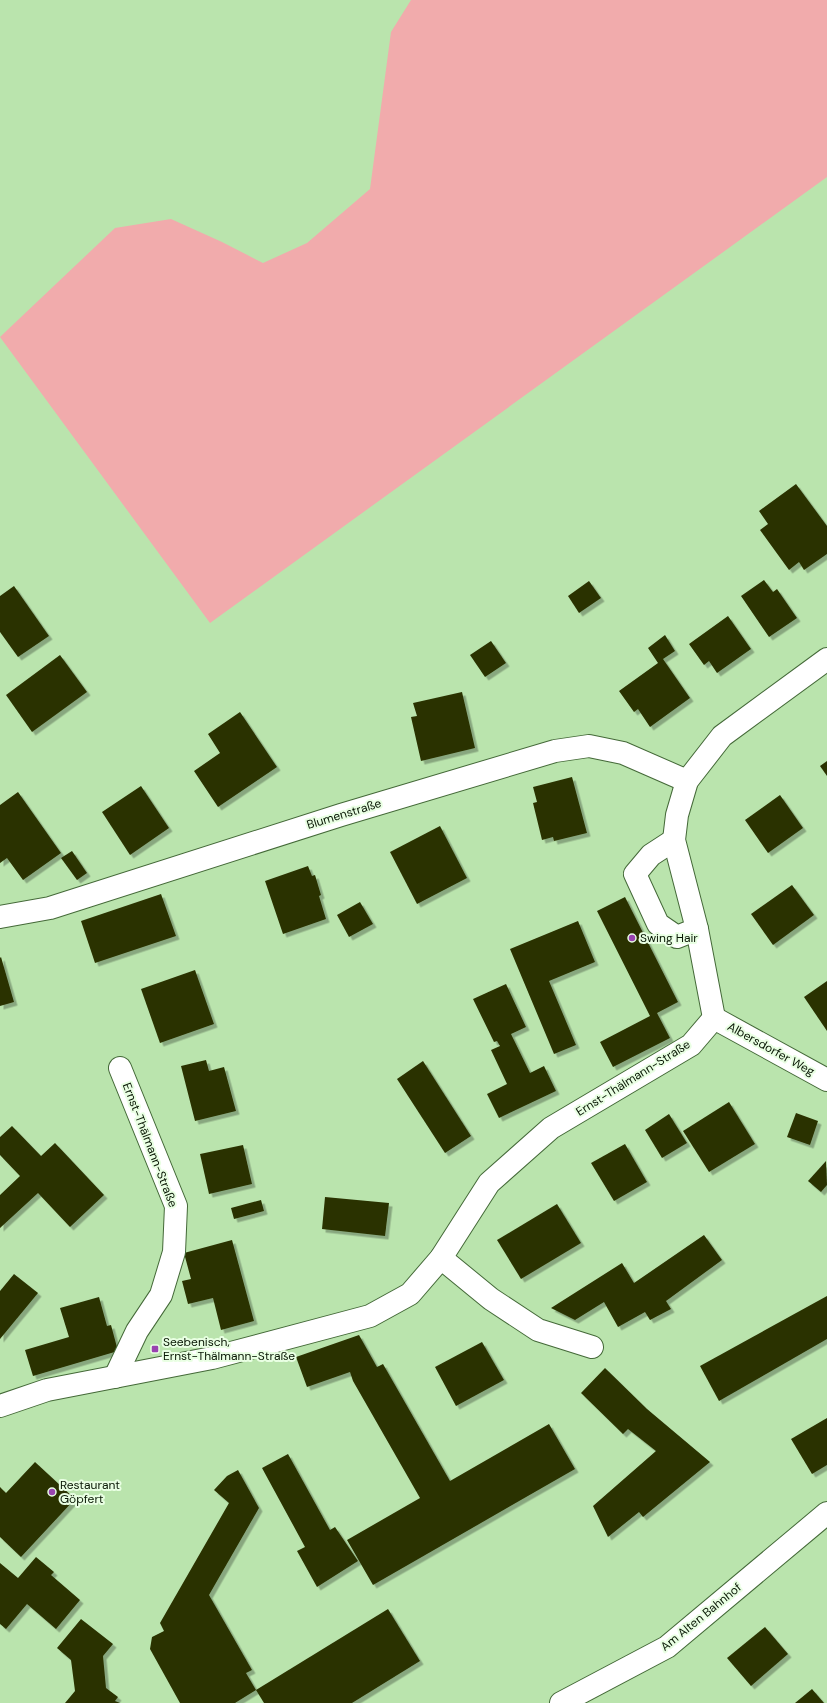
<svg xmlns="http://www.w3.org/2000/svg" width="827" height="1703" font-family="'DM Sans',sans-serif">
  <defs>
    <filter id="shadow"><feDropShadow dx="3.5" dy="3.5" stdDeviation="0" flood-color="#0004"/></filter>
  </defs>
  <rect width="100%" height="100%" fill="#bae4ad"/>
  <polygon fill="#f1abac" points="411,0 827,0 827,177 210,623 0,337 115,228 171,219 222,242 263,263 307,243 370,189 391,32"/>
  <g fill="#2a3200" filter="url(#shadow)">
    <polygon points="796,484 827,526 827,554 804,570 799,562 789,570 760,530 768,524 759,511"/>
    <polygon points="764,580 773,592 777,589 797,618 769,637 741,596"/>
    <polygon points="589,581 601,598 579,613 568,596"/>
    <polygon points="14,586 49,636 18,657 0,632 0,596"/>
    <polygon points="728,616 751,649 717,673 709,661 704,665 689,644"/>
    <polygon points="665,635 675,651 663,659 690,698 650,727 638,709 634,712 619,691 658,663 648,648"/>
    <polygon points="491,641 506,663 485,677 470,655"/>
    <polygon points="60,655 87,692 32,732 6,695"/>
    <polygon points="462,692 475,748 421,761 411,717 417,716 413,703"/>
    <polygon points="240,712 277,767 218,807 194,771 220,753 208,734"/>
    <polygon points="827,761 827,776 820,766"/>
    <polygon points="572,777 587,833 554,841 553,837 542,840 533,803 537,802 533,787"/>
    <polygon points="141,786 169,828 130,855 102,812"/>
    <polygon points="18,792 61,853 23,880 7,858 0,863 0,805"/>
    <polygon points="780,795 803,828 768,853 745,820"/>
    <polygon points="440,826 467,878 417,904 390,852"/>
    <polygon points="72,851 87,873 77,880 61,858"/>
    <polygon points="308,866 312,876 315,875 321,895 319,896 326,919 283,934 265,881"/>
    <polygon points="792,885 814,915 773,945 751,914"/>
    <polygon points="161,894 176,936 95,963 81,921"/>
    <polygon points="625,897 678,1002 657,1013 670,1038 613,1067 600,1042 650,1016 597,911"/>
    <polygon points="360,902 373,924 349,937 337,915"/>
    <polygon points="578,921 595,962 549,981 576,1045 554,1054 510,949"/>
    <polygon points="1,957 14,1002 0,1006 0,958"/>
    <polygon points="195,970 214,1024 160,1043 141,989"/>
    <polygon points="827,981 827,1031 804,997"/>
    <polygon points="506,984 526,1027 511,1034 530,1073 544,1066 556,1091 499,1118 487,1094 507,1084 491,1050 500,1046 497,1041 494,1042 473,999"/>
    <polygon points="206,1060 209,1071 224,1067 236,1111 195,1121 181,1066"/>
    <polygon points="423,1061 471,1136 445,1153 397,1079"/>
    <polygon points="729,1102 755,1144 709,1172 683,1131"/>
    <polygon points="796,1113 818,1121 810,1145 787,1137"/>
    <polygon points="669,1114 687,1143 662,1158 645,1130"/>
    <polygon points="12,1126 41,1156 55,1143 104,1195 70,1227 38,1193 0,1228 0,1195 20,1176 0,1155 0,1137"/>
    <polygon points="625,1144 647,1182 614,1201 591,1163"/>
    <polygon points="243,1145 252,1184 209,1194 200,1154"/>
    <polygon points="826,1161 827,1185 821,1192 808,1181"/>
    <polygon points="325,1197 389,1203 385,1236 322,1229"/>
    <polygon points="261,1200 264,1211 234,1219 231,1208"/>
    <polygon points="557,1204 581,1243 521,1279 497,1240"/>
    <polygon points="704,1235 722,1260 666,1301 671,1309 650,1320 645,1312 618,1327 604,1302 575,1320 551,1308 622,1263 634,1283"/>
    <polygon points="232,1240 254,1321 221,1330 213,1298 188,1304 182,1281 191,1279 184,1253"/>
    <polygon points="14,1274 38,1293 0,1339 0,1291"/>
    <polygon points="827,1296 827,1339 719,1401 700,1366"/>
    <polygon points="99,1297 107,1326 111,1325 118,1351 33,1376 25,1350 69,1337 60,1308"/>
    <polygon points="359,1335 377,1367 383,1364 450,1481 549,1424 575,1469 373,1585 347,1540 420,1498 353,1381 350,1372 307,1387 296,1357"/>
    <polygon points="482,1342 504,1380 456,1406 435,1367"/>
    <polygon points="605,1368 647,1409 710,1462 643,1517 639,1512 608,1537 593,1506 656,1451 628,1429 623,1434 581,1393"/>
    <polygon points="827,1418 827,1465 812,1474 791,1439"/>
    <polygon points="288,1454 330,1530 335,1527 358,1561 317,1587 297,1551 305,1547 262,1468"/>
    <polygon points="35,1462 75,1499 21,1557 0,1537 0,1487 6,1493"/>
    <polygon points="238,1470 259,1508 209,1595 252,1670 246,1673 256,1690 235,1703 180,1703 150,1649 152,1637 164,1631 160,1623 229,1503 214,1490 227,1476"/>
    <polygon points="36,1557 54,1572 51,1575 80,1600 56,1629 27,1604 6,1629 0,1624 0,1563 18,1578"/>
    <polygon points="388,1609 420,1661 352,1703 264,1703 256,1690"/>
    <polygon points="81,1619 113,1644 103,1656 106,1688 118,1697 115,1701 120,1703 65,1703 75,1691 71,1660 57,1648"/>
    <polygon points="765,1627 788,1654 751,1686 727,1658"/>
    <polygon points="812,1689 824,1703 795,1703"/>
  </g>
  <g fill="none" stroke-linecap="round" stroke-linejoin="round">
    <defs>
      <g id="minor">
        <polyline points="674,840 651,855 635,874 658,924 677,937 697,929"/>
        <polyline points="0,917 50,908 341,815 555,751 589,746 623,753 687,781"/>
        <polyline points="714,1018 697,929 674,840 677,815 687,781 722,736 827,659"/>
        <polyline points="714,1018 827,1080"/>
        <polyline points="441,1258 491,1299 538,1330 592,1347"/>
        <polyline points="115,1377 137,1331 161,1295 174,1252 176,1206 120,1068"/>
        <polyline points="0,1406 47,1390 212,1358 370,1316 410,1294 441,1258 489,1183 551,1128 691,1045 714,1018"/>
        <polyline points="561,1703 667,1647 827,1513"/>
      </g>
    </defs>
    <use href="#minor" stroke="#446938" stroke-width="24"/>
    <use href="#minor" stroke="#fff" stroke-width="22"/>
  </g>
  <g fill="#9943b0" stroke="#e9ffe3" stroke-width="1.5">
    <circle cx="632" cy="938" r="4"/>
    <rect x="151" y="1345" width="8" height="8" rx="2"/>
    <circle cx="52" cy="1492" r="4"/>
  </g>
  <g text-anchor="middle" dominant-baseline="central" stroke-width="4" stroke-linejoin="round" paint-order="stroke">
    <g font-size="12" fill="#081704" stroke="#e9ffe3">
      <text transform="translate(344 814) rotate(-17)">Blumenstraße</text>
      <text transform="translate(771 1049) rotate(29)">Albersdorfer Weg</text>
      <text transform="translate(633 1078) rotate(-32)">Ernst-Thälmann-Straße</text>
      <text transform="translate(150 1145) rotate(69)">Ernst-Thälmann-Straße</text>
      <text transform="translate(701 1617) rotate(-39)">Am Alten Bahnhof</text>
    </g>
    <g font-size="12" fill="#081704" stroke="#e9ffe3" text-anchor="start">
      <text x="640" y="938">Swing Hair</text>
      <text x="163" y="1342">Seebenisch,<tspan x="163" dy="14">Ernst-Thälmann-Straße</tspan></text>
      <text x="60" y="1485">Restaurant<tspan x="60" dy="14">Göpfert</tspan></text>
    </g>
  </g>
</svg>
